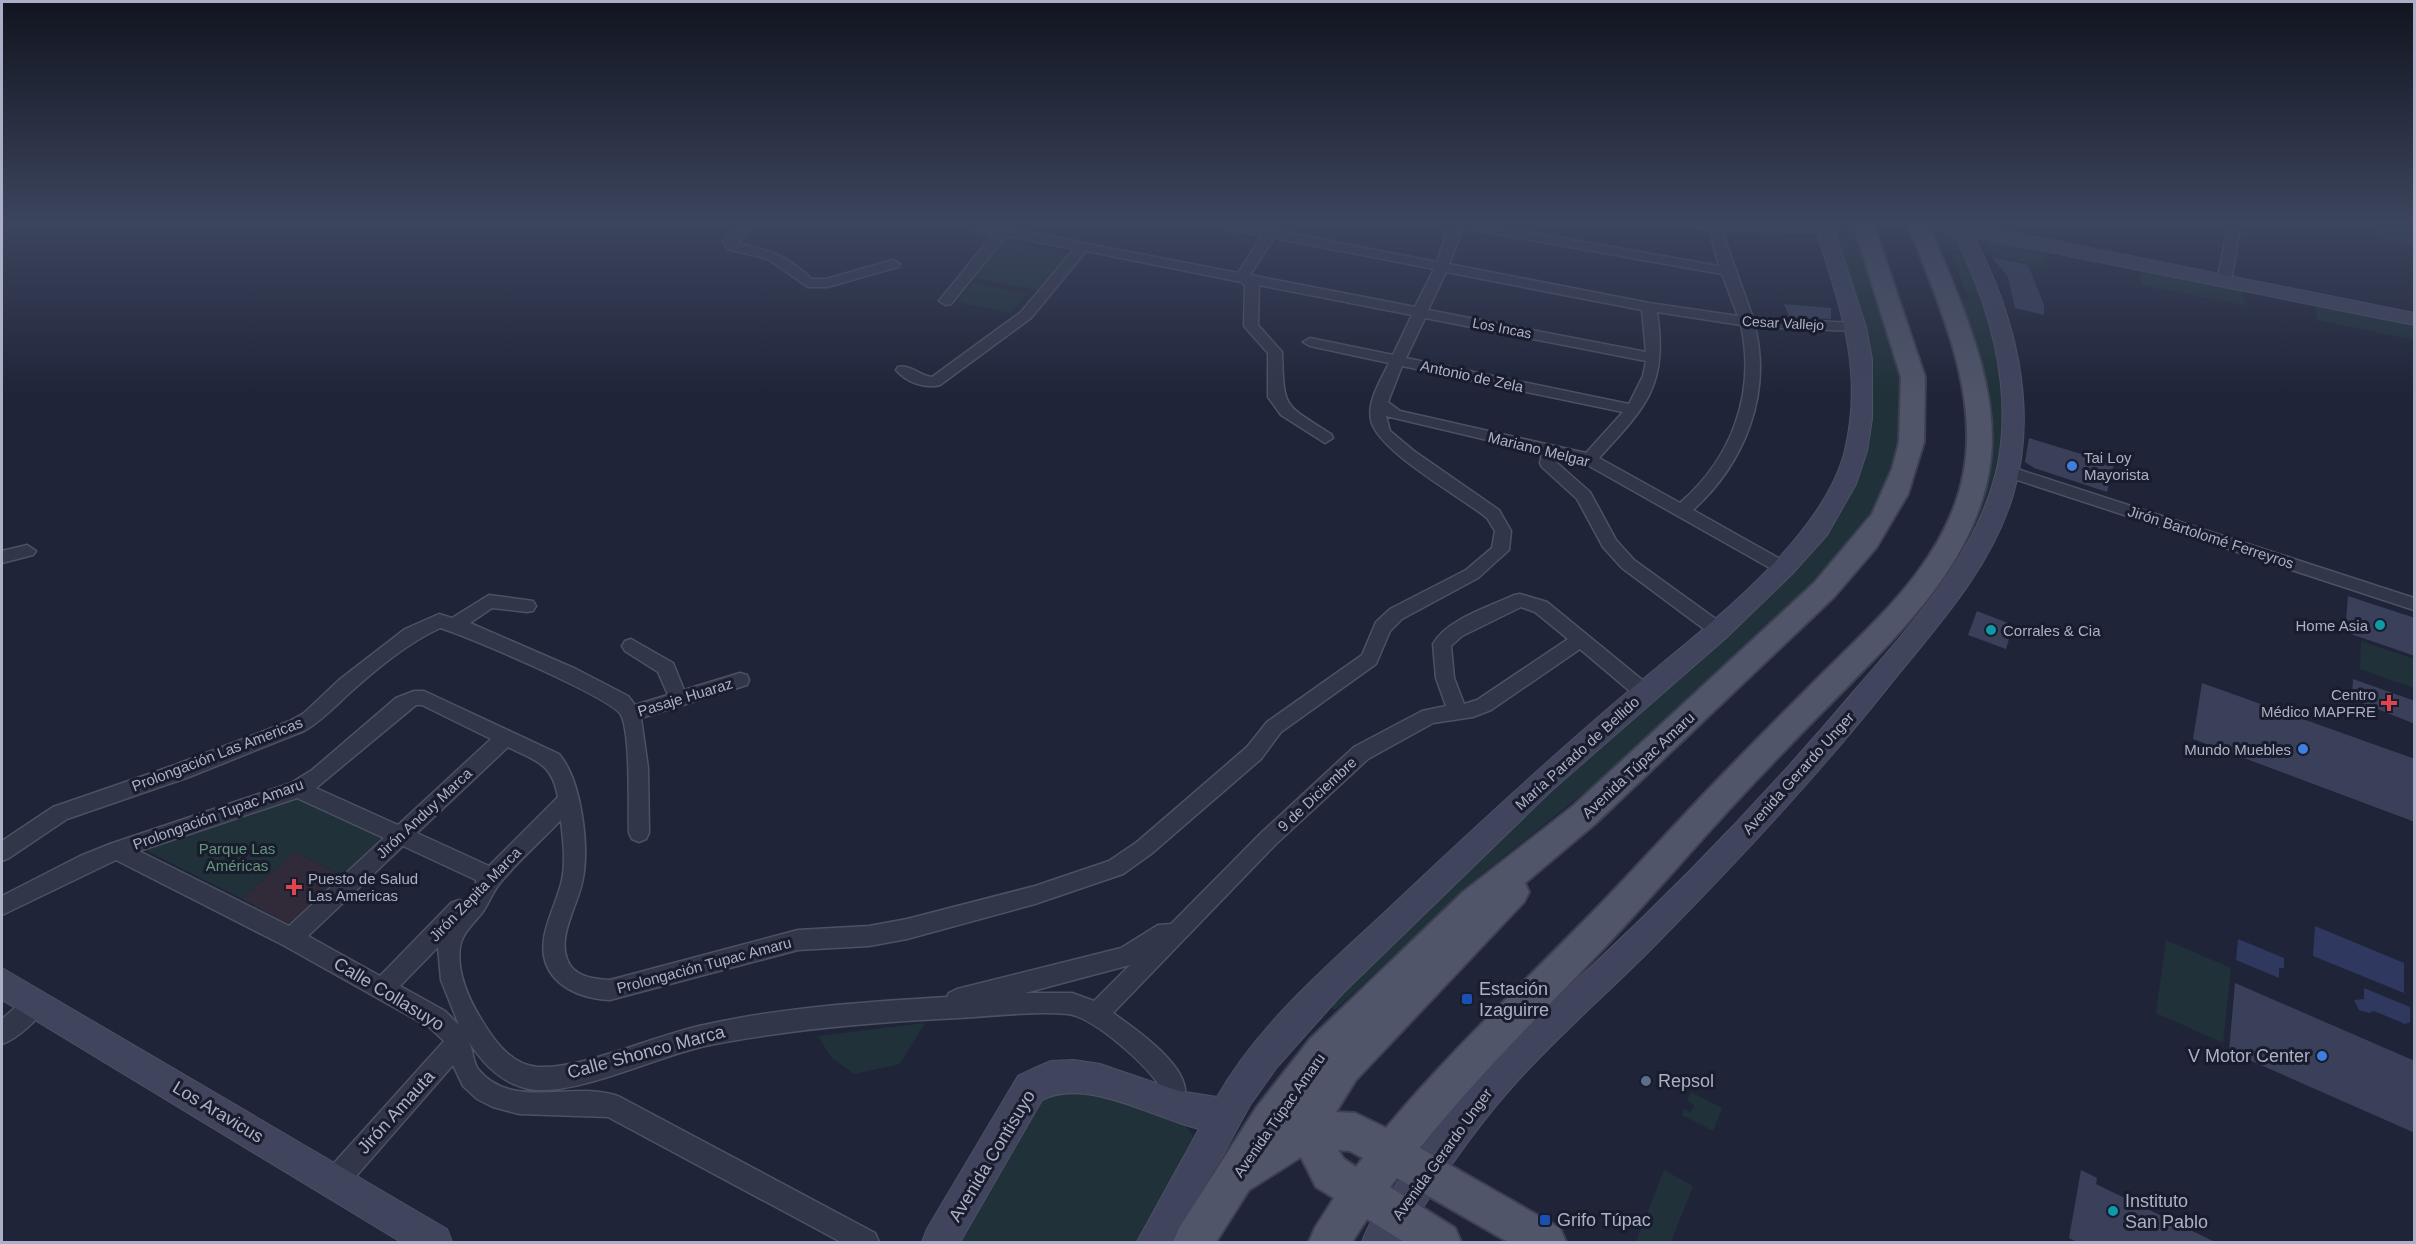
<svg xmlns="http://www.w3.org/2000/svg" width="2416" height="1244" font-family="Helvetica,sans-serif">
  <rect width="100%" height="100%" fill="#1f2438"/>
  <polygon fill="#302a39" points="295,852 345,876 299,919 288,924 242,899"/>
  <g fill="#203139">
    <polygon points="1826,223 1861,223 1887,301 1912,421 1879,521 1648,742 1482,874 1335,1010 1324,1002 1785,573 1863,437 1838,264"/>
    <polygon points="2380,224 2414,233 2414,246 2379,238"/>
    <polygon points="1933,227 1961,231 1971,253 1950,251 1946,245 1927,244 1927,228"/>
    <polygon points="1982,240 2043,251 2044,266 1994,256"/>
    <polygon points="1005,241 1069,254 1071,257 1041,291 971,277"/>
    <polygon points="1951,254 1973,256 2008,390 1995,483 1978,523 1966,531 1981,489 1953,300 1969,299"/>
    <polygon points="2145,271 2236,288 2242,292 2246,306 2141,285 2140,273"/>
    <polygon points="973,283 1027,294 1011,313 957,302"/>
    <polygon points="2315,305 2414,326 2414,340 2317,320"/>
    <polygon points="2361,641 2414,659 2414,688 2360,669"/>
    <polygon points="301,797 387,836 345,876 295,852 242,899 145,850"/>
    <polygon points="2166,940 2231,968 2223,1043 2156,1013"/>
    <polygon points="925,1023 900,1064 854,1074 831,1057 818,1036"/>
    <polygon points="1086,1086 1184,1122 1193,1136 1139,1242 949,1242 1029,1100"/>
    <polygon points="1691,1092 1722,1108 1713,1131 1682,1115 1684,1109 1691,1112 1694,1105 1687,1101"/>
    <polygon points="1664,1170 1693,1186 1671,1242 1636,1242"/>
  </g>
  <g fill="#2f385f">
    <polygon points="2315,926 2404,963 2404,993 2313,956"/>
    <polygon points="2238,939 2284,958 2284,968 2279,968 2279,978 2236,960"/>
    <polygon points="2364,988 2410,1007 2410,1022 2405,1024 2374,1011 2369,1013 2359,1010 2354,1000 2364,999"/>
  </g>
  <g fill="#3a4059">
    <polygon points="1992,257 2028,265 2044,305 2044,315 2015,308 2008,277"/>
    <polygon points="1784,304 1831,308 1831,319 1790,318"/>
    <polygon points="2029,438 2114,464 2107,492 2034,468 2025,462"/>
    <polygon points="2348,596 2415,618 2415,656 2345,632"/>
    <polygon points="1977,611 2013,625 2006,649 1968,635"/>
    <polygon points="2353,679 2415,701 2415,724 2352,699"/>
    <polygon points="2202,683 2415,759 2415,822 2193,739"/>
    <polygon points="2235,983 2415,1061 2415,1133 2229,1051"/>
    <polygon points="2081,1170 2097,1178 2096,1184 2215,1242 2077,1242 2069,1238"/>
  </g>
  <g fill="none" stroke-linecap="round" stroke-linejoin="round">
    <defs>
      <g id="street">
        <path d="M743,223H756L738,243C773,252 784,254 812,279H826L893,260L900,264L898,267L827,287H808L768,259L727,249L723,241Z"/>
        <path d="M956,223H980L1238,273L1262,236L1211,226L1210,223H1234L1266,229L1270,223H1282L1278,231L1437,262L1450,223H1476L1719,266L1708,225L1719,223L1753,318L1856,323L1863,327L1856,331L1755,327C1772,395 1744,464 1693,510L1789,564L1792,568L1789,572H1777L1584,463L1557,457L1556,462L1590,492L1616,540L1634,560L1724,625L1727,630L1724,635H1712L1622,568L1603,547L1577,499L1542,467L1540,463L1542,453L1386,416L1390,431L1414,451L1499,510L1511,531L1509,550L1478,578L1402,619L1390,631L1376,664L1281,732L1261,759L1151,854L1123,874L1035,904L907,939L869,946L798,950L610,1000C571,998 535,977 545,933C549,915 558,898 562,880C566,861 563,840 561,820C541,841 519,860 501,882C493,891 489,903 482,913C474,923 462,933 460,947C456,975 471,1004 486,1027C498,1046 514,1065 538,1067C584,1069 655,1035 704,1025C784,1007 866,1002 947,997L949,993L957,989L1121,948L1158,925L1171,924L1261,833L1354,747L1422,711L1446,706L1436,678L1433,644C1447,619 1489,607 1514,595L1520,594L1547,602L1652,688L1654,693L1652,698L1645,700L1638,698L1580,649L1491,710L1473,717L1433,723L1368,759L1275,845L1113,1013C1134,1028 1182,1061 1185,1089C1185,1096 1180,1104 1178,1111L1169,1115L1160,1111L1157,1103L1161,1088C1148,1066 1094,1017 1068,1014C1032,1011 995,1016 959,1018C874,1022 789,1029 705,1046C656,1057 585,1092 538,1090C507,1088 485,1067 469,1042C473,1050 473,1062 478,1069C512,1112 576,1079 620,1097L875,1233L879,1242H841L608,1117L519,1114L493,1107L477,1099L463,1086L453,1065L344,1190L335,1194L326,1190L322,1181L326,1172L444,1041L429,1027L283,945L116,860L2,915V896L80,856L110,844L291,783L312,770L396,698L414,691H424L559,754C582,781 590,849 582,883C577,906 558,936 567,959C573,977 594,979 610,980L798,930L869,926L907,919L1035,886L1109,861L1137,842L1247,747L1267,722L1362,655L1376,622L1390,609L1466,570L1492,548L1495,531L1487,518C1460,496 1377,451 1371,420C1367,401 1381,380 1389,363L1310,346L1303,342L1310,338L1393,355L1412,315L1259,285L1258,325L1282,352C1284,410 1283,403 1331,434L1333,438L1325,443L1281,415L1268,397V353L1244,326L1245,286L1241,282L1086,251L1031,318L940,385C925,389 906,382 896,370L898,367C910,364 920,376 932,377L1021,312L1074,249L1006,236L951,304L946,305L939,301L994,233L957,226ZM1463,228L1722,274L1738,316L1649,303L1449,264ZM1274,238L1434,269L1415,307L1250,275ZM1446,272L1642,310L1646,352L1428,310ZM1657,312L1741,325C1756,393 1732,458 1680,503L1599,458C1646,407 1668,386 1657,312ZM1425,318L1646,361L1643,376L1629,404L1406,358ZM1402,366L1623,412L1586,453L1400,411L1388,402ZM1521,607L1535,612L1568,639L1477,700L1464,704L1454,678L1451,646L1462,636ZM416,705H422L491,739L398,825L316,788ZM508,747C536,761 552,763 558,797L489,866L417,833ZM297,798L384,838L289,926L139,851ZM403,846L476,880V887L464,902L459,900L451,903L380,976L308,936ZM438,947L441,980L459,1025L445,1011L400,986ZM1130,965L1094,1001L1072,993H1025Z"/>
        <polygon points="2229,223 2241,223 2231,281 2224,285 2217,281"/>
        <polygon points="2008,466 2414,598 2414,610 2002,475 2000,471"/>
        <polygon points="27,545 36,551 33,555 2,563 2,551"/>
        <path d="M489,595L533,601L536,606L533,611L527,612L492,608L470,623L576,669L628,696L635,705L668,695L658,672L625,651L622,646L625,641L631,639L673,663L684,690L740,673L747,675L749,680L747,685L641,718L648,768L649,833L646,839L639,842L632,839L629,833C628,808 631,734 621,715C612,698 465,635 440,628C408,643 380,666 353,690C337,704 323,720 304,731L189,777L67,819L9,858L2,861V841L53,807L175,765L290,721L304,713L339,680L405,629L439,614L452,618Z"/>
        <path d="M36,992L44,996L47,1003C41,1018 17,1039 2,1044V1019L28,996Z"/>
      </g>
      <g id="secondary">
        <path d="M1690,223H1832L1866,327L1872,359V419L1867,451L1856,484L1827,535L1792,574L1727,637L1552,790L1343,993L1277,1067L1250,1105L1175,1242H1137L1199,1129C1154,1118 1086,1077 1042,1100L960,1242H922L927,1229L1018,1076L1039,1066L1051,1061L1074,1060L1100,1064L1179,1091L1217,1097C1258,1025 1325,968 1384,913C1463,838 1542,765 1624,695C1695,635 1823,542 1845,450C1864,370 1840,307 1817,233L1699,229Z"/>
        <path d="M1921,223H1966L2414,313V325L1974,237C2015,315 2039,409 2013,495C1991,569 1935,629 1888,687C1818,775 1742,857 1663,937C1614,988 1560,1033 1513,1086C1470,1134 1435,1188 1401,1242H1362C1370,1219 1387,1198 1401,1178C1427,1138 1456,1099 1489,1063C1521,1028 1559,997 1594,964C1686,878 1774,786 1855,690C1912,623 1979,554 1998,464C2013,386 1989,302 1953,233L1924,227Z"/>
        <polygon points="2,968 447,1229 452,1242 401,1242 2,1000"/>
      </g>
      <path id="primary" d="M1853,223H1873L1925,377L1924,442L1908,494L1876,548L1834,597L1595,824L1525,883L1529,892L1524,902L1356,1080L1336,1112L1355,1113L1386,1128C1446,1056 1514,992 1580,925C1631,874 1679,819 1729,768C1761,735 1794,702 1826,670C1884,613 1949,555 1964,471C1979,387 1936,300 1908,223H1928C1958,298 2004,388 1989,472C1973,562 1905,628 1844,690C1813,721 1782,753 1752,785C1701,839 1654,895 1604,948C1542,1013 1476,1077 1420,1148L1560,1228L1566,1242H1508L1397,1178L1390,1187L1455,1228L1461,1242H1404L1367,1219L1352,1242H1309L1315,1228L1334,1198L1316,1187L1301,1157L1249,1190L1216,1242H1173L1179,1228L1256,1108L1310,1039L1463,892L1573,806L1814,583L1872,514L1892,469L1899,442L1901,377ZM1338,1150L1350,1151L1363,1158L1356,1167L1344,1159Z"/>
    </defs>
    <use href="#street" stroke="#4d5164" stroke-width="3"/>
    <use href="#secondary" stroke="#4d5164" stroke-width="2"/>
    <use href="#primary" stroke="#3c4052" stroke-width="4"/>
    <use href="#street" fill="#323649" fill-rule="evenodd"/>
    <use href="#secondary" fill="#40445c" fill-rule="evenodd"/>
    <use href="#primary" fill="#505569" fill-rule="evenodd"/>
  </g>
  <linearGradient id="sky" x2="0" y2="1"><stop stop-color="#11141f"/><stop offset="0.56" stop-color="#3c455e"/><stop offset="1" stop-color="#3c455e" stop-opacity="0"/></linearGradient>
  <rect width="2416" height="397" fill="url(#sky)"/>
  <g fill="#3f7fe0" stroke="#181c2d" stroke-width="2">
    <circle cx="2072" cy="466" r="6"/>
    <circle cx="2303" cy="749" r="6"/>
    <circle cx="2322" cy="1056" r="6"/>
  </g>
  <g fill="#0f9aa8" stroke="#181c2d" stroke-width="2">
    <circle cx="2380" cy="625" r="6"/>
    <circle cx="1991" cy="630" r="6"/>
    <circle cx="2113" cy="1211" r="6"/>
  </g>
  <g fill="#e0444e" stroke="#181c2d" stroke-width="2">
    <path d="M2386 694h6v6h6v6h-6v6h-6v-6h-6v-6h6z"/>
    <path d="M291 878h6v6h6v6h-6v6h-6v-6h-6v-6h6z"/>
  </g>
  <g fill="#1a4fb4" stroke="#181c2d" stroke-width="2">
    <rect x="1461" y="993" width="12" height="12" rx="3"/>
    <rect x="1539" y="1214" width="12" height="12" rx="3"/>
  </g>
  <circle fill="#5c6f8a" stroke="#181c2d" stroke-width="2" cx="1646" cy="1081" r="6"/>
  <g text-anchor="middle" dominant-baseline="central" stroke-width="6" stroke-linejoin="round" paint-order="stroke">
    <g font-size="14" fill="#acb0c6" stroke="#181c2d">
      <text transform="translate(1783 323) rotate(3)">Cesar Vallejo</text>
      <text transform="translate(1502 328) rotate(11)">Los Incas</text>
    </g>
    <g font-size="15" fill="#acb0c6" stroke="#181c2d">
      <text transform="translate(1472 376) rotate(12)">Antonio de Zela</text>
      <text transform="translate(1539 449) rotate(14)">Mariano Melgar</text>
      <text transform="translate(2211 537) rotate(18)">Jirón Bartolomé Ferreyros</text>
      <text transform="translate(685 697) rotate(-17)">Pasaje Huaraz</text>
      <text transform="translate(1577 753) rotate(-42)">María Parado de Bellido</text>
      <text transform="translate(217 754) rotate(-21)">Prolongación Las Americas</text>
      <text transform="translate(1638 765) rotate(-43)">Avenida Túpac Amaru</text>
      <text transform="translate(1798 773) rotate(-48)">Avenida Gerardo Unger</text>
      <text transform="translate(1317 794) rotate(-43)">9 de Diciembre</text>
      <text transform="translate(424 813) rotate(-43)">Jirón Anduy Marca</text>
      <text transform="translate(218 814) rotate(-20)">Prolongación Tupac Amaru</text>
      <text transform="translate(475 894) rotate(-46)">Jirón Zepita Marca</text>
      <text transform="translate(704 965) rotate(-15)">Prolongación Tupac Amaru</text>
      <text transform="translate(1279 1115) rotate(-55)">Avenida Túpac Amaru</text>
      <text transform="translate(1442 1154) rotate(-54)">Avenida Gerardo Unger</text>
    </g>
    <g font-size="15" fill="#acb0c6" stroke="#181c2d" text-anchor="start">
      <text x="2084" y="457">Tai Loy<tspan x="2084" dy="17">Mayorista</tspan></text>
      <text x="2368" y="625" text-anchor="end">Home Asia</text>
      <text x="2003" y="630">Corrales &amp; Cia</text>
      <text x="2376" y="694" text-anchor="end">Centro<tspan x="2376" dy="17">Médico MAPFRE</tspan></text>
      <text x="2291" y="749" text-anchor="end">Mundo Muebles</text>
      <text x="308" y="878">Puesto de Salud<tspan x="308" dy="17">Las Americas</tspan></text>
    </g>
    <g font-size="15" fill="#63977b" stroke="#181c2d">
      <text x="237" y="848">Parque Las<tspan x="237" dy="17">Américas</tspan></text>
    </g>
    <g font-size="18" fill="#acb0c6" stroke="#181c2d" text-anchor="start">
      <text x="1479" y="989">Estación<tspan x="1479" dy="21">Izaguirre</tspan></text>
      <text x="2310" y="1056" text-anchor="end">V Motor Center</text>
      <text x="1658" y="1081">Repsol</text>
      <text x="2125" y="1201">Instituto<tspan x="2125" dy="21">San Pablo</tspan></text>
      <text x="1557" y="1220">Grifo Túpac</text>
    </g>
    <g font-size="18" fill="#acb0c6" stroke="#181c2d">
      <text transform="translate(389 994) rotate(31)">Calle Collasuyo</text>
      <text transform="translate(646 1052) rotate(-15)">Calle Shonco Marca</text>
      <text transform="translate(218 1112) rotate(31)">Los Aravicus</text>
      <text transform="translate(396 1112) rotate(-48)">Jirón Amauta</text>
      <text transform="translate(992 1156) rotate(-59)">Avenida Contisuyo</text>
    </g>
  </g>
  <rect width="2416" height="1244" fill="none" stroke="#acb0c6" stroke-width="6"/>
</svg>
